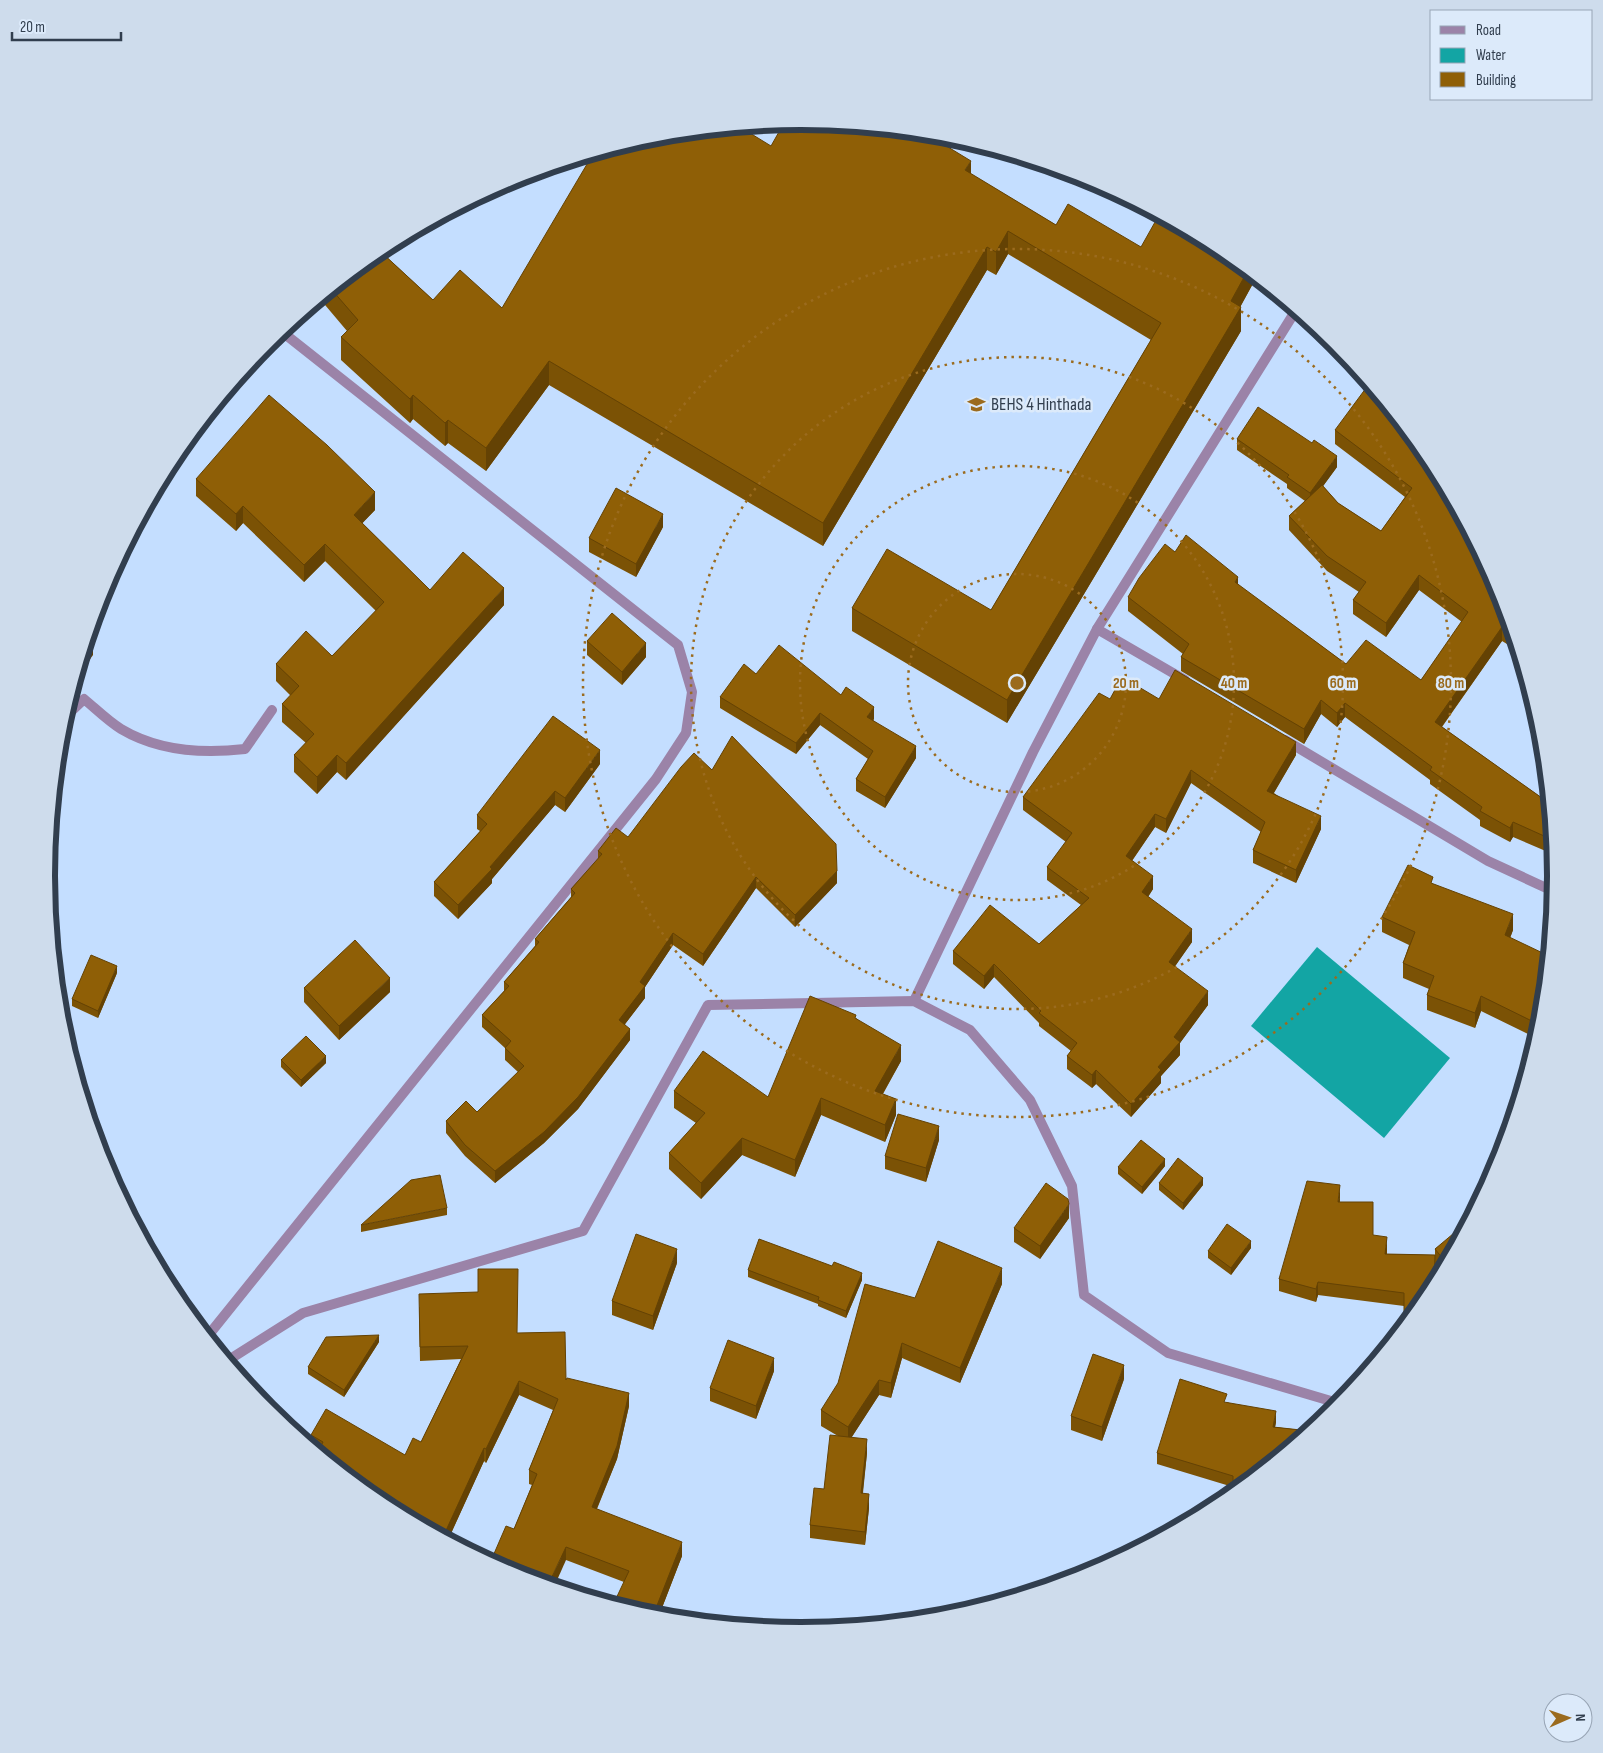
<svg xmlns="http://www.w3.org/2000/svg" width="1603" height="1753" font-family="'Sofia Sans Condensed',sans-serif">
  <rect width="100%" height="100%" fill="#c4deff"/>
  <polygon fill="#13a5a4" points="1317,947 1450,1058 1384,1138 1251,1026"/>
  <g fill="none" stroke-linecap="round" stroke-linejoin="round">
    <g stroke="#9b83a8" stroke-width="10">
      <polyline points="1097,629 1185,680"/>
      <path d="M64,718L84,699C96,709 108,721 121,729C158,751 203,754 245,749L272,710"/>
      <polyline points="1285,740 1488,861 1555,892"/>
      <polyline points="914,1001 1033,752 1097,629 1296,310"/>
      <polyline points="227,1361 303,1313 583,1231 708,1005 914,1001 970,1030 1030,1100 1072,1186 1084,1295 1168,1353 1341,1404"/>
    </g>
    <polyline stroke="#9b83a8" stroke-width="10" points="207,1337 656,779 686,733 692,692 678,645 281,331"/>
  </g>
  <g fill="#7b5205">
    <polygon points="771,146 971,174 1056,225 1141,247 1221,249 1256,278 1240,307 1241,331 1007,723 852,631 852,608 991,610 1151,340 1008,254 996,275 987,270 823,546 549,385 486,471 448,443 445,446 413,419 410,423 341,360 341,337 347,331 320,299 380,251 433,300 502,308"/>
    <polygon points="1335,430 1430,457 1515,641 1512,647 1502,641 1442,727 1542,798 1548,785 1555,855 1513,837 1510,842 1480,826 1480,820 1430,784 1430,780 1345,717 1337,727 1321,714 1304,744 1181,671 1181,657 1183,654 1128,611 1128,597 1175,552 1238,585 1346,664 1421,680 1462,622 1419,590 1386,637 1353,614 1353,600 1359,592 1327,571 1289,530 1289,516 1305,501 1287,488 1287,484 1237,450 1237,439 1337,467 1323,486 1338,503 1381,531 1405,497 1335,444"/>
    <polygon points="196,479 375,510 362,523 430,590 504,605 346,780 337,772 317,794 294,772 294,755 306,743 282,722 282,704 291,696 276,681 276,664 332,656 376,611 325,561 304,582 243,523 236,531 196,496"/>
    <polygon points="663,527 636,577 589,552 589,538"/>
    <polygon points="587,641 646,657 622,685 587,655"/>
    <polygon points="756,674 841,695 874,719 873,720 916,758 885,808 856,791 856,779 868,759 820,725 796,754 720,708 720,697"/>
    <polygon points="1110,699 1159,699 1296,755 1274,793 1321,829 1296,883 1253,863 1253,850 1261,832 1191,783 1166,833 1155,827 1132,861 1153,889 1148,897 1192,942 1175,966 1208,1005 1180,1043 1180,1055 1161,1076 1161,1083 1131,1117 1096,1084 1092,1088 1067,1069 1067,1056 1071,1051 1039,1026 1039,1023 994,977 984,989 953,964 953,951 1039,944 1081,905 1047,880 1047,867 1066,842 1023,810 1023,797"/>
    <polygon points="600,764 565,812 555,805 492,879 492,883 458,919 434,896 434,882 480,831 477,829 477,815"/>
    <polygon points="712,770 837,883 795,927 756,888 703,966 673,945 645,987 645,998 625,1024 630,1040 578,1109 544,1143 495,1183 465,1156 446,1133 446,1121 477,1112 518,1072 505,1060 505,1048 482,1027 482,1015 504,991 504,982 535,946 535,939 571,897 571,889 598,859 598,851 628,837"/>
    <polygon points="1433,884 1513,930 1510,938 1542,1024 1538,1039 1481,1011 1475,1028 1427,1010 1427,995 1429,989 1403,978 1403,963 1409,945 1382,932 1382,917"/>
    <polygon points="117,973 98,1018 72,1006 72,999"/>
    <polygon points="304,988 390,992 339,1040 304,1002"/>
    <polygon points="856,1018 901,1061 883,1094 896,1115 885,1142 821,1115 795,1177 742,1155 701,1199 669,1169 669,1153 696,1123 674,1108 674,1091 768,1097"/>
    <polygon points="281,1060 326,1063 301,1087 281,1067"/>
    <polygon points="939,1140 926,1182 885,1169 885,1156"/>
    <polygon points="1165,1166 1142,1194 1118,1174 1118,1167"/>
    <polygon points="1159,1183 1203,1185 1183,1210 1159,1190"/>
    <polygon points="1340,1198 1340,1202 1387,1250 1387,1254 1435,1255 1435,1249 1468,1225 1442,1272 1435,1263 1429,1296 1404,1327 1404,1306 1318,1295 1316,1302 1279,1291 1279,1279"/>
    <polygon points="447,1208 447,1215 361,1232 361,1225"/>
    <polygon points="1069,1218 1040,1259 1014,1242 1014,1228"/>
    <polygon points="1251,1248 1231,1275 1208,1258 1208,1251"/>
    <polygon points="677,1263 653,1330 612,1315 612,1301"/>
    <polygon points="832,1266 862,1280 846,1318 818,1306 818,1304 748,1277 748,1270"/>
    <polygon points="1002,1284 960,1383 902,1358 891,1398 879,1395 851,1438 867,1453 863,1493 869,1508 865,1545 810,1538 810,1525 824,1489 838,1436 821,1426 821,1410 915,1298"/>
    <polygon points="419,1307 517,1333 566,1380 629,1406 617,1459 597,1509 682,1556 660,1613 660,1618 624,1582 566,1560 514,1529 532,1485 529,1484 529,1470 553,1410 519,1395 486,1463 484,1461 448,1540 382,1504 311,1447 311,1435 405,1455 421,1442 461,1359 420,1361"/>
    <polygon points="379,1342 344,1397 308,1374 308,1367"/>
    <polygon points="774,1371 756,1419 710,1401 710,1388"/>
    <polygon points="1124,1379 1102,1441 1071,1430 1071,1416"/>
    <polygon points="1227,1402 1276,1422 1275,1427 1310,1431 1233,1495 1233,1487 1157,1464 1157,1453"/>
  </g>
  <g fill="#644204">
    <polygon points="971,161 971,184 965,170"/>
    <polygon points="1008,231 1008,254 996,275 996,252"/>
    <polygon points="987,247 987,270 823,546 823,523"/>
    <polygon points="1248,270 1256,278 1231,324 1231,301"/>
    <polygon points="1241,307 1241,331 1007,723 1007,700"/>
    <polygon points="549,361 549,385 486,471 486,448"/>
    <polygon points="413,395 413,419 410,423 410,399"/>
    <polygon points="448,420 448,443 445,446 445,423"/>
    <polygon points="1337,456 1337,467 1310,504 1310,493"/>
    <polygon points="375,492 375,510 354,532 354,515"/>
    <polygon points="243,506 243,523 236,531 236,514"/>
    <polygon points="663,514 663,527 636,577 636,564"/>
    <polygon points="325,544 325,561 304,582 304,565"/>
    <polygon points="1419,575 1419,590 1386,637 1386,623"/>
    <polygon points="1238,577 1238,591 1235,582"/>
    <polygon points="504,588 504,605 346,780 346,763"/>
    <polygon points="1502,627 1502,641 1435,736 1435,722"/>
    <polygon points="1513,631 1515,641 1512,647 1512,633"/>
    <polygon points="93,635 93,655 76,679 87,644"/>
    <polygon points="646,643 646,657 622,685 622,672"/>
    <polygon points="1321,700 1321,714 1304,744 1304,729"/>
    <polygon points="1345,703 1345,717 1337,727 1337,713"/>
    <polygon points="874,707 874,719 867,728 867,717"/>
    <polygon points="820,713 820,725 796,754 796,743"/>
    <polygon points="1296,742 1296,755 1267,804 1267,791"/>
    <polygon points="916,746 916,758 885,808 885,797"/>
    <polygon points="600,750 600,764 565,812 565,798"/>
    <polygon points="337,755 337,772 317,794 317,777"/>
    <polygon points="1191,770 1191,783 1166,833 1166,819"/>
    <polygon points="555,791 555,805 492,879 492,883 458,919 458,905"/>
    <polygon points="1155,814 1155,827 1126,869 1126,856"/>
    <polygon points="1321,816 1321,829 1296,883 1296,870"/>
    <polygon points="1513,822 1513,837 1510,842 1510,828"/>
    <polygon points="837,871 837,883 795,927 795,915"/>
    <polygon points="1153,876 1153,889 1142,906 1142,892"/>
    <polygon points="756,877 756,888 703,966 703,954"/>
    <polygon points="1513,914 1513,930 1505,951 1505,935"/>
    <polygon points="1192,929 1192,942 1169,975 1169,962"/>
    <polygon points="673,933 673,945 645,987 645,998 619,1032 619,1020 640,982"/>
    <polygon points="994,964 994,977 984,989 984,976"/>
    <polygon points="117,966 117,973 98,1018 98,1011"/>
    <polygon points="390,978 390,992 339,1040 339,1026"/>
    <polygon points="1208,991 1208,1005 1180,1043 1180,1055 1161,1076 1161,1083 1131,1117 1131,1104 1158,1067 1174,1037"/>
    <polygon points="1481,996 1481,1011 1475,1028 1475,1013"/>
    <polygon points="630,1029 630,1040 578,1109 544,1143 495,1183 495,1171"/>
    <polygon points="901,1045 901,1061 875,1107 875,1091"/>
    <polygon points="326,1056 326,1063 301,1087 301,1080"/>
    <polygon points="1096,1070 1096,1084 1092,1088 1092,1075"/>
    <polygon points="821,1098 821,1115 795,1177 795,1160"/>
    <polygon points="896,1099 896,1115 885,1142 885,1125"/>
    <polygon points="939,1126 939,1140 926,1182 926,1168"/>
    <polygon points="742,1138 742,1155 701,1199 701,1183"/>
    <polygon points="1165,1159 1165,1166 1142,1194 1142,1187"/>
    <polygon points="1203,1178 1203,1185 1183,1210 1183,1203"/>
    <polygon points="1340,1185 1340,1198 1338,1214 1338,1202"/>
    <polygon points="1069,1204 1069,1218 1040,1259 1040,1246"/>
    <polygon points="1387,1237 1387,1250 1385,1267 1385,1254"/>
    <polygon points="1251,1241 1251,1248 1231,1275 1231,1268"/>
    <polygon points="677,1249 677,1263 653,1330 653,1316"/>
    <polygon points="1002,1268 1002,1284 960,1383 960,1368"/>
    <polygon points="862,1273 862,1280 846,1318 846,1311"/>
    <polygon points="1318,1282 1318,1295 1316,1302 1316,1289"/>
    <polygon points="379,1335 379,1342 344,1397 344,1390"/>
    <polygon points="902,1343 902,1358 891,1398 891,1383"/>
    <polygon points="774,1358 774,1371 756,1419 756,1406"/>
    <polygon points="1124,1365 1124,1379 1102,1441 1102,1427"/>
    <polygon points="879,1380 879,1395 848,1443 848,1427"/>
    <polygon points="519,1381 519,1395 486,1463 486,1449"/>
    <polygon points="629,1393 629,1406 617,1459 592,1520 592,1507"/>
    <polygon points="1276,1411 1276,1422 1273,1438 1273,1427"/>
    <polygon points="867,1439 867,1453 861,1507 861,1493"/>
    <polygon points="484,1448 484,1461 448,1540 443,1537"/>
    <polygon points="869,1494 869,1508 865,1545 865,1532"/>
    <polygon points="682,1542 682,1556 660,1613 660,1618 656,1617 656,1608"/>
    <polygon points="566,1547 566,1560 554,1587 548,1585"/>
  </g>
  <g fill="#8f5f06" stroke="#644204">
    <polygon points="802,121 925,133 971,161 965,170 1056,225 1068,204 1141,247 1159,215 1221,249 1248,270 1231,301 1241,307 1007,700 852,608 887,549 991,610 1161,323 1008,231 996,252 987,247 823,523 549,361 486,448 448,420 445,423 413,395 410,399 341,337 358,320 332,290 380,251 433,300 460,270 502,308 593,154 654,136 740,127 771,146 784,123"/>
    <polygon points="1369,384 1430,457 1499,588 1513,631 1512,633 1502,627 1435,722 1542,798 1548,785 1553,840 1513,822 1510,828 1480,811 1482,807 1430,770 1432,767 1345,703 1337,713 1321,700 1304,729 1181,657 1189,644 1128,597 1139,578 1165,544 1175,552 1186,535 1238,577 1235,582 1346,664 1366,640 1421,680 1468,612 1419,575 1386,623 1353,600 1366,582 1327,556 1289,516 1322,485 1338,503 1381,531 1412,488 1335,430"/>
    <polygon points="269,395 327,445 375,492 354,515 430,590 463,552 504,588 346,763 337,755 317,777 294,755 314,734 282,704 299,686 276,664 306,631 332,656 384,602 325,544 304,565 243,506 236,514 196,479"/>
    <polygon points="1258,407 1312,443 1314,440 1337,456 1310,493 1287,477 1289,475 1237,439"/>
    <polygon points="616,488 663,514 636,564 589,538"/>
    <polygon points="612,613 646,643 622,672 587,641"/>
    <polygon points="90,633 93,635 87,644"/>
    <polygon points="779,645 841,695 846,687 874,707 867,717 916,746 885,797 856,779 873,751 820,713 796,743 720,697 744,664 756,674"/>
    <polygon points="1175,670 1296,742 1267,791 1321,816 1296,870 1253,850 1265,822 1191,770 1166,819 1155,814 1126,856 1153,876 1142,892 1192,929 1169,962 1208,991 1174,1037 1180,1042 1158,1067 1161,1070 1131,1104 1096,1070 1092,1075 1067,1056 1077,1043 1039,1013 1041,1011 994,964 984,976 953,951 990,905 1039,944 1089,898 1047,867 1072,833 1023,797 1099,693 1110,699 1122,677 1159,699"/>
    <polygon points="553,716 600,750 565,798 555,791 490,867 492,869 458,905 434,882 487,824 477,815"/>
    <polygon points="732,736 836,844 837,871 795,915 756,877 703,954 673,933 640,982 645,986 619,1020 630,1029 578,1097 544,1132 495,1171 465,1145 446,1121 466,1101 477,1112 524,1066 505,1048 511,1041 482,1015 509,986 504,982 539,942 535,939 575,893 571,889 602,854 598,851 616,828 628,837 681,767 694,753 712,770"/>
    <polygon points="1408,865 1433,877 1431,883 1513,914 1505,935 1549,956 1542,1026 1481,996 1475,1013 1427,995 1434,976 1403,963 1415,932 1382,917"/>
    <polygon points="355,940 390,978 339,1026 304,988"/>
    <polygon points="91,955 117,966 98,1011 72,999"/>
    <polygon points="810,996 856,1015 855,1018 901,1045 875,1091 896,1099 885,1125 821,1098 795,1160 742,1138 701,1183 669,1153 705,1113 674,1091 703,1051 768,1097"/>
    <polygon points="306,1036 326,1056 301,1080 281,1060"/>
    <polygon points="898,1114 939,1126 926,1168 885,1156"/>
    <polygon points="1141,1140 1165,1159 1142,1187 1118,1167"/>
    <polygon points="1178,1158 1203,1178 1183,1203 1159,1183"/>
    <polygon points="440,1175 447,1208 361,1225 411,1180"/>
    <polygon points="1307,1181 1340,1185 1338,1202 1373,1202 1373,1235 1387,1237 1385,1254 1435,1255 1434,1287 1429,1296 1407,1323 1404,1323 1404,1293 1318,1282 1316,1289 1279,1279"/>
    <polygon points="1046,1183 1068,1199 1069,1204 1040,1246 1014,1228"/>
    <polygon points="1466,1223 1468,1225 1447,1264 1435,1249"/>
    <polygon points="1227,1224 1251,1241 1231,1268 1208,1251"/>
    <polygon points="636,1234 677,1249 653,1316 612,1301"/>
    <polygon points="759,1239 832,1266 834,1262 862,1273 846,1311 818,1300 819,1297 748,1270"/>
    <polygon points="938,1241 1002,1268 960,1368 902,1343 891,1383 879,1380 848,1427 821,1410 838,1383 865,1284 915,1298"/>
    <polygon points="478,1269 518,1269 517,1333 565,1332 566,1380 567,1378 629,1393 617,1446 592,1507 682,1542 656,1608 660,1609 656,1617 613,1605 629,1571 566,1547 548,1585 512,1574 490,1563 506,1526 514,1529 537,1474 529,1470 558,1399 519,1381 486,1449 484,1448 443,1537 382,1504 318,1452 323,1442 311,1435 326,1409 405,1455 413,1438 421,1442 468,1346 420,1347 419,1294 478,1292"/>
    <polygon points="379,1335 344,1390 308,1367 326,1337"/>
    <polygon points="728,1340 774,1358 756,1406 710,1388"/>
    <polygon points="1093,1354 1124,1365 1102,1427 1071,1416"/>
    <polygon points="1180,1379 1227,1394 1224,1402 1276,1411 1273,1427 1310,1431 1237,1492 1233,1492 1233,1476 1157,1453"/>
    <polygon points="830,1435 867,1439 861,1493 869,1494 865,1532 810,1525 814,1488 824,1489"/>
  </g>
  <g fill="none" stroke="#9b6b1e" stroke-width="2.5" stroke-dasharray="2.5 5">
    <circle cx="1017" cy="683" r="109"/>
    <circle cx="1017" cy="683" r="217"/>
    <circle cx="1017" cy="683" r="326"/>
    <circle cx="1017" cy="683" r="434"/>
  </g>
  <defs>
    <symbol id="school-bare" viewBox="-9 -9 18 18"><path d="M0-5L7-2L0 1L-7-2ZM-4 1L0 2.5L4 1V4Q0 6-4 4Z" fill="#9b6b1e" stroke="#dceafa" stroke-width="2.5" paint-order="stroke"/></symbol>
  </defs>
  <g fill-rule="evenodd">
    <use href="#school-bare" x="964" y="392" width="25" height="25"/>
  </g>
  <g text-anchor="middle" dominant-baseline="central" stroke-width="5" stroke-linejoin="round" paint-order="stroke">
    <g font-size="18" fill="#313e4e" stroke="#dceafa" text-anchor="start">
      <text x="991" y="404">BEHS 4 Hinthada</text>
    </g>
  </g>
  <path d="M0 0H1603V1753H0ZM55 876a746 746 0 1 1 1492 0a746 746 0 1 1-1492 0Z" fill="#cedcec" fill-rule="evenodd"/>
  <path fill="none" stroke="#313e4e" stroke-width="6" d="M55 876a746 746 0 1 1 1492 0a746 746 0 1 1-1492 0Z"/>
  <circle cx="1017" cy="683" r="8" fill="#9b6b1e" stroke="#dceafa" stroke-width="2.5"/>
  <g font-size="15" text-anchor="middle" font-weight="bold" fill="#9b6b1e" stroke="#dceafa" stroke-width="5" stroke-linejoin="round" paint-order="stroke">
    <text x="1126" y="688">20 m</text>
    <text x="1234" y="688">40 m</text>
    <text x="1343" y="688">60 m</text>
    <text x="1451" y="688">80 m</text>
  </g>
  <rect x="1430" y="10" width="162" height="90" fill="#dceafa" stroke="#98a5b5"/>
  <rect x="1440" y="26" width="25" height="8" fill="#9b83a8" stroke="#98a5b5"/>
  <text x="1476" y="35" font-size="15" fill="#313e4e">Road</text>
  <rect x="1440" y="48" width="25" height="15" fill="#13a5a4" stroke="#98a5b5"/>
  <text x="1476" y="60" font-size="15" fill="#313e4e">Water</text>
  <rect x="1440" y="72" width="25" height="15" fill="#8f5f06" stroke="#98a5b5"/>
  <text x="1476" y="85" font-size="15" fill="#313e4e">Building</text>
  <g transform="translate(1568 1718) rotate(88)"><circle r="24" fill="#dceafa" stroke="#98a5b5"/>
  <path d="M0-4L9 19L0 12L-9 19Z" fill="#9b6b1e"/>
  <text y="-8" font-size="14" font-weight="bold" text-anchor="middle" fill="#313e4e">N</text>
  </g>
  <path d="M12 32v8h109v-8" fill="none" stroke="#313e4e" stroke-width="2.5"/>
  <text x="20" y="32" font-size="15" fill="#313e4e" stroke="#dceafa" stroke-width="4" paint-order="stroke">20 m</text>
</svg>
